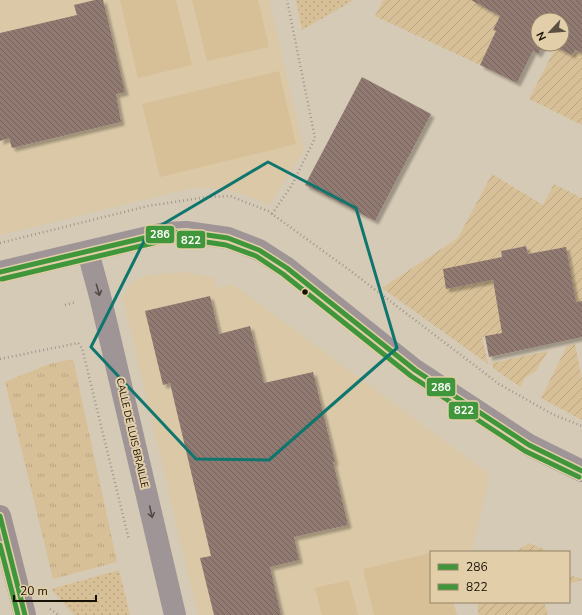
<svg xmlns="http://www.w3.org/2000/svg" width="582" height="615" font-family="'Nunito Sans',sans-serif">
  <defs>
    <pattern id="grass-dots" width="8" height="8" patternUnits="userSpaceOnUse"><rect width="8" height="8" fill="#d7c097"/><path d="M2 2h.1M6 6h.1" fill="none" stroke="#b8a480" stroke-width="1.8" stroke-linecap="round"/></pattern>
    <pattern id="park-tufts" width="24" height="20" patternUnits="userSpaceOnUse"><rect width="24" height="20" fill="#d7c097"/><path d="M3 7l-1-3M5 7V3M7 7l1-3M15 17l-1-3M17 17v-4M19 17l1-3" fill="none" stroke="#b8a480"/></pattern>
    <pattern id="garden-furrows" width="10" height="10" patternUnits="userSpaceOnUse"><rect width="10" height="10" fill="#d7c097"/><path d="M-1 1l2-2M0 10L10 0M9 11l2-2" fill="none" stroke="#b8a480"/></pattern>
    <pattern id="building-back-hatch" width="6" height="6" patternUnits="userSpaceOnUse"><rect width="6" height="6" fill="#917a72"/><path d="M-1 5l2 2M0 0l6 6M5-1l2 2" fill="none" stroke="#75635b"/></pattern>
    <filter id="shadow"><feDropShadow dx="3.5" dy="3.5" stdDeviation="1" flood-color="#0004"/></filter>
  </defs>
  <rect width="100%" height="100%" fill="#d5cab5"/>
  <g fill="#dac8a6">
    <polygon points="0,0 269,0 304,150 269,205 246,195 228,190 213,188 191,188 0,235"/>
    <polygon points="181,272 214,277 216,288 233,284 490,475 472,552 431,552 431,602 453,602 457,615 198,615 123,298 127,288 135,281 145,276"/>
  </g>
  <g fill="url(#grass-dots)">
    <polygon points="296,0 354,0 302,30"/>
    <polygon points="119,570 130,615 74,615 51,589"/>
  </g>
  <polygon fill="url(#park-tufts)" points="73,359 117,562 53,579 5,382 49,364"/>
  <g fill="url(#garden-furrows)">
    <polygon points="383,0 473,0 486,6 485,8 490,11 497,8 505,21 493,30 496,31 480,65 375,16"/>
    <polygon points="556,47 572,54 575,50 582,53 582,125 529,99"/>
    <polygon points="492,174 543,205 554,184 582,198 582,301 576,302 528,254 526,246 501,251 502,257 475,283 500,279 511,331 482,337 488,364 382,288 458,238"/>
    <polygon points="575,344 582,379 582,420 541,398 567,346"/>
    <polygon points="548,351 536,371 525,378 520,387 493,368 492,363"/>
    <polygon points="529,543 550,552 516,552"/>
    <polygon points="569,575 582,579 582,580 569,584"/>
    <polygon points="478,602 544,602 548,615 478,615"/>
  </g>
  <g fill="#d7c097">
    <polygon points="120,0 176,0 192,65 138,78"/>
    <polygon points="192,0 258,0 269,47 207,61"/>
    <polygon points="279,71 296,144 160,177 142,104"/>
    <polygon points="431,553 431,602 453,602 457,615 374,615 363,569"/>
    <polygon points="349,580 358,615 322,615 315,588"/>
  </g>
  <g fill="url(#building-back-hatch)" filter="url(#shadow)">
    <polygon points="95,0 103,0 125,92 116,94 121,122 12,148 9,138 0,141 0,33 77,15 74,5"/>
    <polygon points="471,0 582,0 582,53 575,50 572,55 550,44 562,44 562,20 538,20 538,44 544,44 538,54 533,51 517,83 480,65 496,31 493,30 500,16"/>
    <polygon points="362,77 431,114 375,221 305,185"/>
    <polygon points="526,246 528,254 566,247 576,302 582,301 582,337 489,357 485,336 502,333 493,280 446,289 443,269 502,257 501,251"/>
    <polygon points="210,296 219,334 250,326 264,383 313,372 335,462 333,462 348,525 294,537 299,560 270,567 281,615 214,615 200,558 211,556 170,383 163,385 145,311"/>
  </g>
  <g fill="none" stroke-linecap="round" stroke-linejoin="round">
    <g stroke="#9e9590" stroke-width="2.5" stroke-dasharray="1 3" stroke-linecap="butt">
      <polyline points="272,214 292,185 315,138 287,0"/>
      <polyline points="0,243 148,206 207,197 230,196 268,211 348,269 499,384 552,414 582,426"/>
      <polyline points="65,305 76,302"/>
      <polyline points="0,359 78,343 82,348 129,540"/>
      <polyline points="50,609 59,615"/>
    </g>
    <g stroke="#9f9496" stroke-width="22">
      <polyline points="88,252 100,296 175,615"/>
      <polyline points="0,272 165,233 186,232 228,238 259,250 287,268 415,370 529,445 582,471"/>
    </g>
    <polyline stroke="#9e9392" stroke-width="22" points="0,516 25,615"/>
    <defs>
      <g id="bus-1">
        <polyline points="0,272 165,233 186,232 228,238 259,250 287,268 415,370 529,445 582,471"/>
        <polyline points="0,516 25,615"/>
      </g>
      <g id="bus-2">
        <polyline points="2,279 166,240 186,239 226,245 256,256 283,274 411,376 525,451 579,477"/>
        <polyline points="0,545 18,615"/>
      </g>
    </defs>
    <use href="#bus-1" stroke="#e2cea8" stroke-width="8"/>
    <use href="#bus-2" stroke="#e2cea8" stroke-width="8"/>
    <use href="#bus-1" stroke="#40963a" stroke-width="5"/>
    <use href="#bus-2" stroke="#40963a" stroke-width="5"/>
  </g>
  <defs><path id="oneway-shaft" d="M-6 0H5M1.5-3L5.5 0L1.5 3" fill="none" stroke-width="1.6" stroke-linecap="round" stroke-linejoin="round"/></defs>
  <g stroke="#544b46">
    <use href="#oneway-shaft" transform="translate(98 290) rotate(74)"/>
    <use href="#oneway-shaft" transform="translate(151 512) rotate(77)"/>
  </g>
  <path fill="none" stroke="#0f766e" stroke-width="3" stroke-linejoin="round" d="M268,162L356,208L397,348L269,460L196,459L91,347L148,233Z"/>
  <circle fill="#171004" stroke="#e2cea8" stroke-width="1.5" cx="305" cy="292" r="3.5"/>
  <g text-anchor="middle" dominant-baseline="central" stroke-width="4" stroke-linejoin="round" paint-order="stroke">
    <g font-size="10" fill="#171004" stroke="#e2cea8">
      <text transform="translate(132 433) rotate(77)">CALLE DE LUIS BRAILLE</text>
    </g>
  </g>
  <g stroke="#e2cea8" stroke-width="1.5">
    <rect x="145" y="225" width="30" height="19" rx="4" fill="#40963a"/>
    <rect x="176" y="230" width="30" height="19" rx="4" fill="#40963a"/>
    <rect x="426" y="377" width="30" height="20" rx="4" fill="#40963a"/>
    <rect x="448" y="401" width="31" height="19" rx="4" fill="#40963a"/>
  </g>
  <g font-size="11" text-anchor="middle" font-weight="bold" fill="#fff">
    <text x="160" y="238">286</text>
    <text x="191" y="244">822</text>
    <text x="441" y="391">286</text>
    <text x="464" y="414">822</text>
  </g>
  <rect x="430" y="551" width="140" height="52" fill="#e2cea8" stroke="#918266"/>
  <rect x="438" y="564" width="20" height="6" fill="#40963a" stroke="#918266"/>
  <text x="466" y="571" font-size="12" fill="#171004">286</text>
  <rect x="438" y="584" width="20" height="6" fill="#40963a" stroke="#918266"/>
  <text x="466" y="591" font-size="12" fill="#171004">822</text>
  <g transform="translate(550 32) rotate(244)"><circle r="19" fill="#e2cea8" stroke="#918266"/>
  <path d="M0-3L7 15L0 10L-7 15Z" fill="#5a5142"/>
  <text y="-6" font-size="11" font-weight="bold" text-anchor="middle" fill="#171004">N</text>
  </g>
  <path d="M14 595v6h82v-6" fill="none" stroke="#171004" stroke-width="2"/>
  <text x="20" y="595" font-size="12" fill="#171004" stroke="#e2cea8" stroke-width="3" paint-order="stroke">20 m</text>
</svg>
